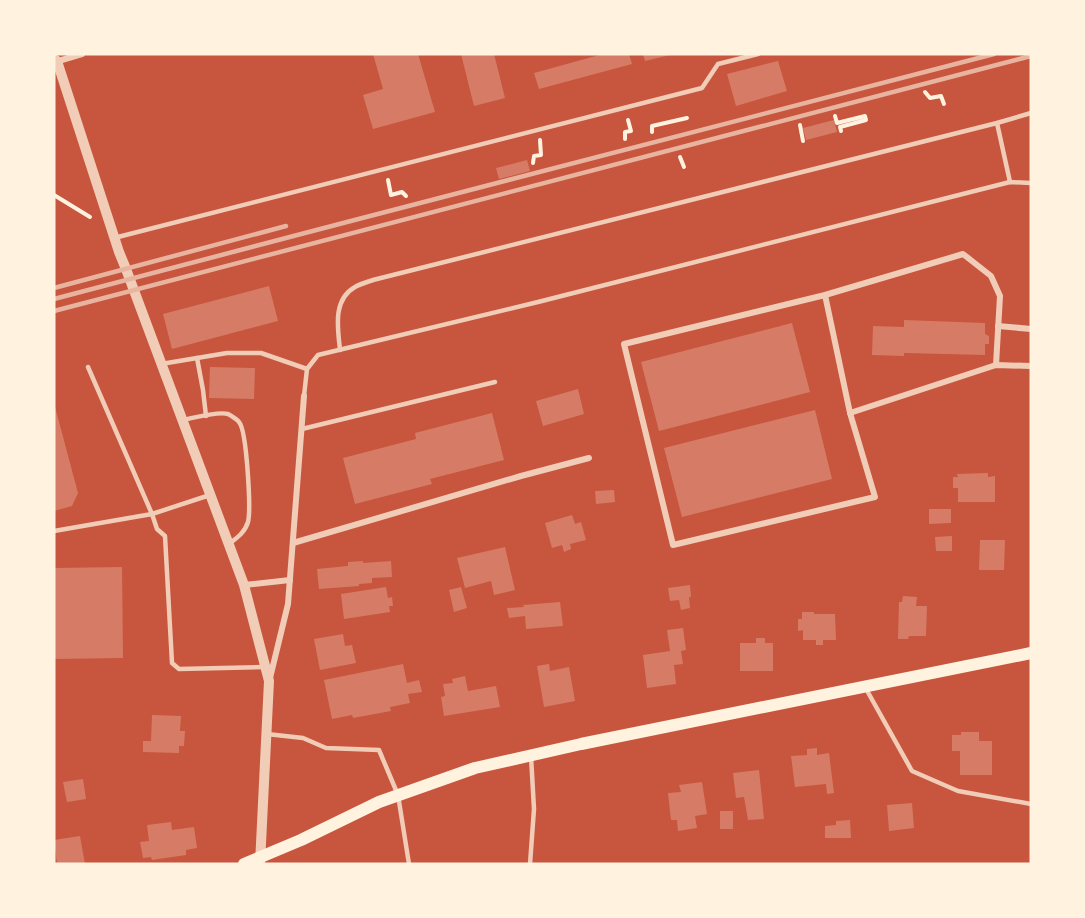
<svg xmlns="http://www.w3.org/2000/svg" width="1085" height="918" font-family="'DM Sans',sans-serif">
  <rect width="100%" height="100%" fill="#c8553d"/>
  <g fill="#d67c66">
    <polygon points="373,54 418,54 435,112 373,129 363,95 383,89"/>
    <polygon points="461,54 494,54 505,98 474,106"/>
    <polygon points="603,54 629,54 632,64 539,89 534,73"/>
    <polygon points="643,54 670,54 670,55 645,61"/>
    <polygon points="778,61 787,91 736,106 727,74"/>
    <polygon points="834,120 837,132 806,140 803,128"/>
    <polygon points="527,160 530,171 499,179 496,168"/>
    <polygon points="269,286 278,321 172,349 163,314"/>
    <polygon points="904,320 985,323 985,334 989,336 989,344 985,344 985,355 904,353 904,356 872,355 873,326 904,327"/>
    <polygon points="792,323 810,392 659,431 641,362"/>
    <polygon points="210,367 255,368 254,399 209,398"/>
    <polygon points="578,389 584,414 543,426 536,401"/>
    <polygon points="54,403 78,493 72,506 54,511"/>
    <polygon points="815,410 832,479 682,517 664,448"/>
    <polygon points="492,413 504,460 430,479 432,484 355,504 343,458 416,439 415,433"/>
    <polygon points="988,473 988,477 995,476 995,502 958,502 958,488 953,488 953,477 958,477 957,474"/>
    <polygon points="614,490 615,502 596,504 595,491"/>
    <polygon points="929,509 951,509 951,523 929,524"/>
    <polygon points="572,515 575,524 581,522 586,540 570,544 571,549 564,552 562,545 552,548 545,523"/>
    <polygon points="952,536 952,551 936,551 935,537"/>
    <polygon points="980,540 1005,540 1004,570 979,570"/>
    <polygon points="505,547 515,590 494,595 491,581 465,588 457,558"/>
    <polygon points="363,561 363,563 391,561 392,577 372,578 372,583 359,584 359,586 319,589 317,569 348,566 348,562"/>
    <polygon points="122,567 123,658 54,659 54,568"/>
    <polygon points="690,585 691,597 689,597 690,608 681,610 679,600 670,601 668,588"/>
    <polygon points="386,587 388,598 392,597 393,606 389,606 390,612 344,619 341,594"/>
    <polygon points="461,587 467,608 454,612 449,590"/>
    <polygon points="903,596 917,597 916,606 927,606 926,636 909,636 908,639 898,639 899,602 902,602"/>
    <polygon points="560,602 563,626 526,629 525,616 509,618 507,608 524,607 523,605"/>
    <polygon points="802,612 814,612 814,614 835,614 836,640 823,640 823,645 816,645 816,640 803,640 803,630 798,631 798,619 802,619"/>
    <polygon points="683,628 686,650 681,651 683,664 674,665 676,684 647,688 643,655 670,651 667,630"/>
    <polygon points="343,634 345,646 352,645 356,663 320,670 314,639"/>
    <polygon points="756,638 765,638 765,643 773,643 773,671 740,671 740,643 756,643"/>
    <polygon points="403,664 407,683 419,680 422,692 408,694 410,703 390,707 391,711 353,718 352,715 332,719 324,680"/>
    <polygon points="549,664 550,671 569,667 575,701 544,707 537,666"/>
    <polygon points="465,676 468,691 496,686 500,707 444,716 441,697 445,696 443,684 453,683 452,679"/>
    <polygon points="152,715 181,716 180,731 185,731 184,746 179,746 179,753 143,752 143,741 151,741"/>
    <polygon points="961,732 979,732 979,741 992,741 992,775 960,775 960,751 952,751 952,735 961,735"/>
    <polygon points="817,748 817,755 829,753 834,793 827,794 826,784 795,787 791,756 807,755 807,749"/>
    <polygon points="759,770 764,819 748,820 744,797 736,798 733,773"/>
    <polygon points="83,779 86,799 67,802 63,782"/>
    <polygon points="702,782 707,814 695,816 697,828 678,831 677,820 671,820 668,793 681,792 679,785"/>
    <polygon points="912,803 914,828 889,831 887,805"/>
    <rect x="720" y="811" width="13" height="18"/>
    <polygon points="850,820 851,838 825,838 825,826 836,825 836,821"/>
    <polygon points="171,822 172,830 194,827 197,848 186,850 186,855 152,860 151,857 143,858 140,842 149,841 147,825"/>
    <polygon points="80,836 85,864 57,864 54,840"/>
  </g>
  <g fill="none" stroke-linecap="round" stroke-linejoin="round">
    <g stroke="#fff3e0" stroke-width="4">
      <polyline points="925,92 930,98 941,96 944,104"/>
      <polyline points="835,116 837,123 865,116 866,120 840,127 841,131"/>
      <polyline points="800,125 803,141"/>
      <polyline points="652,132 652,126 687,118"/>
      <polyline points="625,139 625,132 631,131 628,120"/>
      <polyline points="680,157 684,167"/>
      <polyline points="533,163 534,156 541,155 540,140"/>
      <polyline points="388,180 391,195 402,192 406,196"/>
      <polyline points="54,195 90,217"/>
    </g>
    <g stroke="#f1ccb7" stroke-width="4.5">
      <polyline points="997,123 1010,182"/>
      <polyline points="114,238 702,88 718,64 758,54"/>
      <path d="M340,350C338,329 332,300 355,287C360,284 367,282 373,280L997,123L1031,113"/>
      <polyline points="197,358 203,390 206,416"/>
      <polyline points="161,364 227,353 261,353 307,369"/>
      <polyline points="88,367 152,514 210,495"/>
      <polyline points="304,396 307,369 318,355 538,302 1010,182 1031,183"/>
      <path d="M182,420C193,418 218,411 228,414C230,415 238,420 239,422C247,431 251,510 248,522C245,532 238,537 230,543"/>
      <polyline points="302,429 495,382"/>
      <polyline points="54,531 152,514 157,529 165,536 172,663 179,669 263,667"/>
      <polyline points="865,687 912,771 958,791 1031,804"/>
      <polyline points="267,734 303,738 326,748 379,750 398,795 409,864"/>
      <polyline points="530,864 534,809 531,756"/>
    </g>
    <g stroke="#f1ccb7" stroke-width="6">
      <polyline points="55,62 82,54"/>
      <polyline points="825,295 850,413 875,497 673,545 624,344 825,295 963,254 991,276 1000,296 996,365"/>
      <polyline points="998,326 1031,329"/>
      <polyline points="850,413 996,365 1031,366"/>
      <polyline points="293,543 521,476 589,458"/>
      <polyline points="244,585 290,580"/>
      <polyline points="270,678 288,604 304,396"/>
    </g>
    <polyline stroke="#f1ccb7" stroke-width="10" points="54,59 57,61 119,252 126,269 244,585 269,681 260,864"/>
    <polyline stroke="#fff3e0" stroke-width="12" points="244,864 301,840 379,802 475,768 581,744 1031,653"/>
    <g stroke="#e9b49f" stroke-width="4.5">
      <polyline points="54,288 286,226"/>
      <polyline points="54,299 347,222 994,54"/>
      <polyline points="54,311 1031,56"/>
    </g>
  </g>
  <rect width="1085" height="918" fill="none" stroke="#fff3e0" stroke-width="111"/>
</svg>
